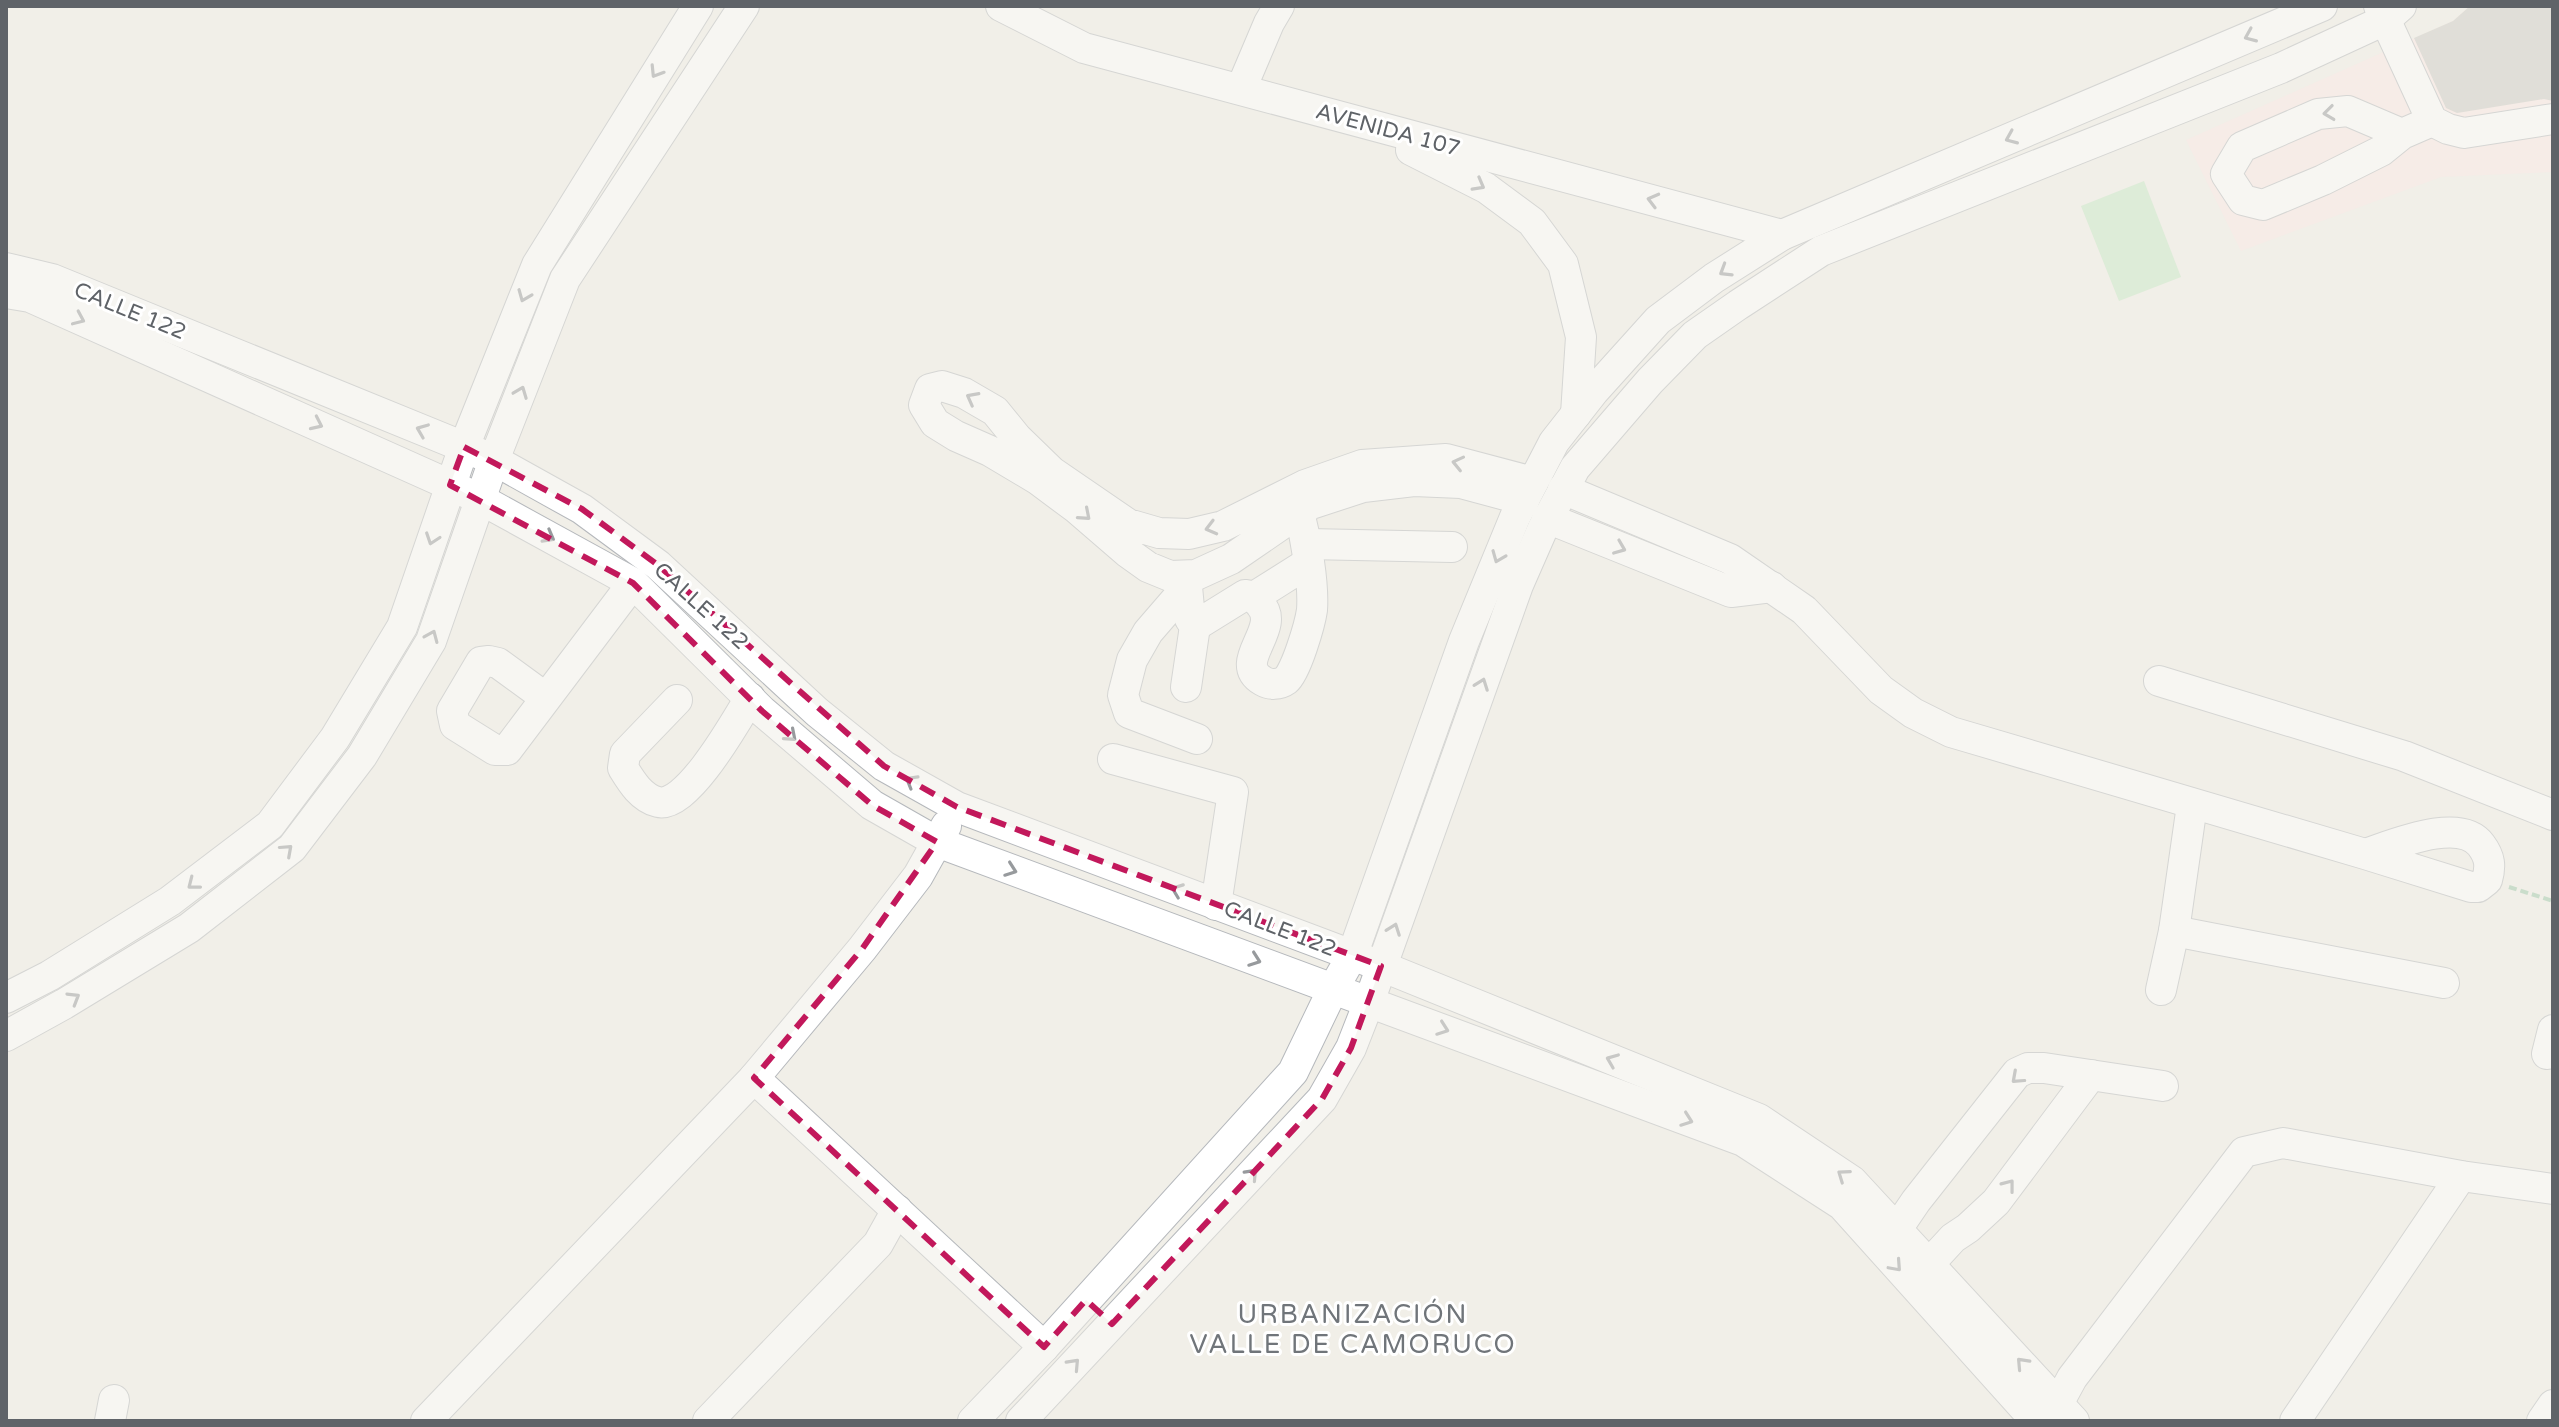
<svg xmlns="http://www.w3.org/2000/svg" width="2559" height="1427" font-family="'Varela Round',sans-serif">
  <rect width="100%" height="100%" fill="#f1efe8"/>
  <polygon fill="#fce8e6" points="2470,6 2553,6 2553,172 2441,177 2241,251 2186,140 2453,21"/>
  <polygon fill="#c5e8c5" points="2144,181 2181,277 2119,301 2081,206"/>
  <polygon fill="#cccac5" points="2470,6 2553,6 2553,101 2544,99 2457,113 2446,108 2414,38 2453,21"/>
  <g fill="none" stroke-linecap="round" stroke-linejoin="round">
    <defs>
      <g id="minor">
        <polyline points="1001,6 1084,48 1782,235"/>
        <polyline points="2379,6 2432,121 2448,129 2464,133 2553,119"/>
        <polyline points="1241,89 1269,23 1279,6"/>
        <polyline points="2402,134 2348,111 2318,114 2242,147 2226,174 2243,200 2263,205 2323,180 2381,151 2402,134 2432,121"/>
        <polyline points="1411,150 1486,188 1532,222 1563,264 1581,337 1576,414"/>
        <polyline points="6,268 52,279 464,447 494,460 582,509 658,565 817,712 884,766 957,807 1381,966 1759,1119 1852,1181 2074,1421"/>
        <polyline points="6,293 30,297 450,485 480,499 633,583 762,711 872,805 937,842 1743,1141 1842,1205 2036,1421"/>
        <path d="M1563,489L1730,559L1804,610L1881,690L1913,713L1951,732L2365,854L2471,887H2478L2487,880C2491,866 2490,857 2481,845C2460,816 2393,845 2365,854"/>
        <polyline points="1524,500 1461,483 1414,481 1363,487 1311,504 1231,559 1196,575 1170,576 1148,567 1127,552 1076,508 1037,479 990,451 956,436 935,423 924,405 930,389 942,386 964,393 995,411 1017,438 1052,472 1128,524 1159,533 1189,534 1223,526 1305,485 1362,465 1446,459 1533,482"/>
        <polyline points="1547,518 1731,592 1772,587"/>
        <polyline points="1307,544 1452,547"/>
        <path d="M1186,576L1190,619L1195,626L1245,595C1253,596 1255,598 1260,604C1283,629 1230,662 1263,681C1270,685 1279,685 1286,680C1296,672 1310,624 1312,610C1314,583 1306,539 1299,512"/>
        <polyline points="1186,588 1148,632 1132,660 1123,695 1129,713 1197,739"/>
        <polyline points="1254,597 1308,563"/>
        <polyline points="2159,681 2404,756 2553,815"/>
        <polyline points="1186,687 1195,626"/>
        <polyline points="546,698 498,663 489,661 481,662 452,711 455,725 495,750 507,750 633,583"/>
        <path d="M677,700L625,754L623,768C631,781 641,798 658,802C687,809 736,721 750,698"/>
        <polyline points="1113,759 1233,792 1216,905"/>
        <polyline points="2174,931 2444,983"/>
        <polyline points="2161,990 2174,931 2192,805"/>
        <polyline points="6,998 49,976 170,901 270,825 335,738 402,627 464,447 537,265 698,6"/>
        <polyline points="6,1036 64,1004 189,928 292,848 362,756 431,641 494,460 565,279 744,6"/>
        <polyline points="2547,1054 2553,1030"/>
        <polyline points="754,1078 862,949 918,876 946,826"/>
        <polyline points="1897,1229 1916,1201 2017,1073 2028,1068 2044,1068 2163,1086"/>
        <polyline points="1929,1264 1953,1238 1968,1228 1996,1202 2091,1075"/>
        <polyline points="2046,1416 2059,1402 2072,1378 2244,1152 2283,1143 2461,1176 2553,1189"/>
        <polyline points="110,1421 114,1400"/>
        <polyline points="426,1421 754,1078 1044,1347"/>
        <polyline points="708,1421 878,1244 897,1210"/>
        <polyline points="973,1421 1044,1347 1293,1072 1333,989 1352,956 1464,641 1515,517 1554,442 1594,391 1658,320 1714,278 1782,235 2322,6"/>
        <polyline points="1021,1421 1322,1099 1351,1048 1369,1002 1518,585 1543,528 1575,468 1650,381 1695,335 1738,305 1821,251 2281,68 2385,20 2401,6"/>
        <polyline points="2295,1421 2461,1176"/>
        <polyline points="2542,1421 2553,1405"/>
      </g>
    </defs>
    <use href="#minor" stroke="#b5b8bc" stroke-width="32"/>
    <polyline stroke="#9cc7a9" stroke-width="4" stroke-dasharray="8 4" stroke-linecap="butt" points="2509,887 2553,901"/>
    <use href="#minor" stroke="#fff" stroke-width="30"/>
  </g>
  <defs><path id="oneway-chevron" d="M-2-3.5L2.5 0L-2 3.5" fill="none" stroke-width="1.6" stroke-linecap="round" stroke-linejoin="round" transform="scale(2)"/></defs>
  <g stroke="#979a9d">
    <use href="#oneway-chevron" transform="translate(2250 36) rotate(157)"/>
    <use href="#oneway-chevron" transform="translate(656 72) rotate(122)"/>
    <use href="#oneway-chevron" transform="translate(2329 113) rotate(173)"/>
    <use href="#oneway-chevron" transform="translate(2011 138) rotate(157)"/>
    <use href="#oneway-chevron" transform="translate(1479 185) rotate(29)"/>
    <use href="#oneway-chevron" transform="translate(1653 200) rotate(-165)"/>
    <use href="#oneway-chevron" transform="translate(1725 271) rotate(148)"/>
    <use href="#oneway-chevron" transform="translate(524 296) rotate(112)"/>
    <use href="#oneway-chevron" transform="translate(79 319) rotate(24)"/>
    <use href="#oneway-chevron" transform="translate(521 392) rotate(-69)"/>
    <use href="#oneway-chevron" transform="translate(972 398) rotate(-152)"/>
    <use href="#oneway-chevron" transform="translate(317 424) rotate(25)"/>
    <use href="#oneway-chevron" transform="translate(422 430) rotate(-158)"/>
    <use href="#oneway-chevron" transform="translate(1458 463) rotate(-167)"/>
    <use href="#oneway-chevron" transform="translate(1085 515) rotate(41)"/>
    <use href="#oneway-chevron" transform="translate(1211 528) rotate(165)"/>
    <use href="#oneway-chevron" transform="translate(549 537) rotate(29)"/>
    <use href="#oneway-chevron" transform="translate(432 539) rotate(109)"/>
    <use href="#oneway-chevron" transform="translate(1620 548) rotate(22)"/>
    <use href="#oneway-chevron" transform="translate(1498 557) rotate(112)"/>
    <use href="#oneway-chevron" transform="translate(432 636) rotate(-67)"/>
    <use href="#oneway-chevron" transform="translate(1482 684) rotate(-70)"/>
    <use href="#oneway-chevron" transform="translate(791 736) rotate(41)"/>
    <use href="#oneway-chevron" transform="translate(911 781) rotate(-150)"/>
    <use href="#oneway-chevron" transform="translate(287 850) rotate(-42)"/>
    <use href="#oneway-chevron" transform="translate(1011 870) rotate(20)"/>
    <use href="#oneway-chevron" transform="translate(193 884) rotate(142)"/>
    <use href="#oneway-chevron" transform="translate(1177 890) rotate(-159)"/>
    <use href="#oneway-chevron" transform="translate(1394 929) rotate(-70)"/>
    <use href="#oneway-chevron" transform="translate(1255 960) rotate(20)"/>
    <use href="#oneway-chevron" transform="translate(74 998) rotate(-31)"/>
    <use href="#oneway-chevron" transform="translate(1443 1029) rotate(20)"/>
    <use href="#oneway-chevron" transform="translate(1612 1060) rotate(-158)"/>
    <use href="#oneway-chevron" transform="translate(2017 1078) rotate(138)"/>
    <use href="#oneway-chevron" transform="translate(1687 1120) rotate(20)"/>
    <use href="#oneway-chevron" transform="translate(1252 1174) rotate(-47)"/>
    <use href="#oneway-chevron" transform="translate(1843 1175) rotate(-145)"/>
    <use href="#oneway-chevron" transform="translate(2009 1185) rotate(-52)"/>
    <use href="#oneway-chevron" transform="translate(1896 1266) rotate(48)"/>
    <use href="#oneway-chevron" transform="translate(2022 1363) rotate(-133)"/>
    <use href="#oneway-chevron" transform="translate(1074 1364) rotate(-47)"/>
  </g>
  <path d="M0 0H2559V1427H0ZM464,447L582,509L658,565L884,766L957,807L1381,966L1351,1048L1322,1099L1112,1324L1086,1300L1044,1347L754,1078L862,949L937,842L872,805L762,711L633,583L450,485Z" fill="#f1efe8" fill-opacity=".55" fill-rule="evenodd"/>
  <path fill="none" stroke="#c2185b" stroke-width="6" stroke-dasharray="16 10" stroke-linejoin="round" d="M464,447L582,509L658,565L884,766L957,807L1381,966L1351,1048L1322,1099L1112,1324L1086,1300L1044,1347L754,1078L862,949L937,842L872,805L762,711L633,583L450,485Z"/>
  <g text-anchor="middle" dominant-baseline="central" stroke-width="6" stroke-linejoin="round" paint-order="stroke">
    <g font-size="22" fill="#5f6368" stroke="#fff">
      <text transform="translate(1388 130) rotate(15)">AVENIDA 107</text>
      <text transform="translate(130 311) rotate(22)">CALLE 122</text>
      <text transform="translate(701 606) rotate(42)">CALLE 122</text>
      <text transform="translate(1280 929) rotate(21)">CALLE 122</text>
    </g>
    <g font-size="26" letter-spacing="2" fill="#70757a" stroke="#fff">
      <text x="1353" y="1314">URBANIZACIÓN<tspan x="1353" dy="30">VALLE DE CAMORUCO</tspan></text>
    </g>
  </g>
  <rect width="2559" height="1427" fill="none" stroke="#5f6368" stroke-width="16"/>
</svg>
